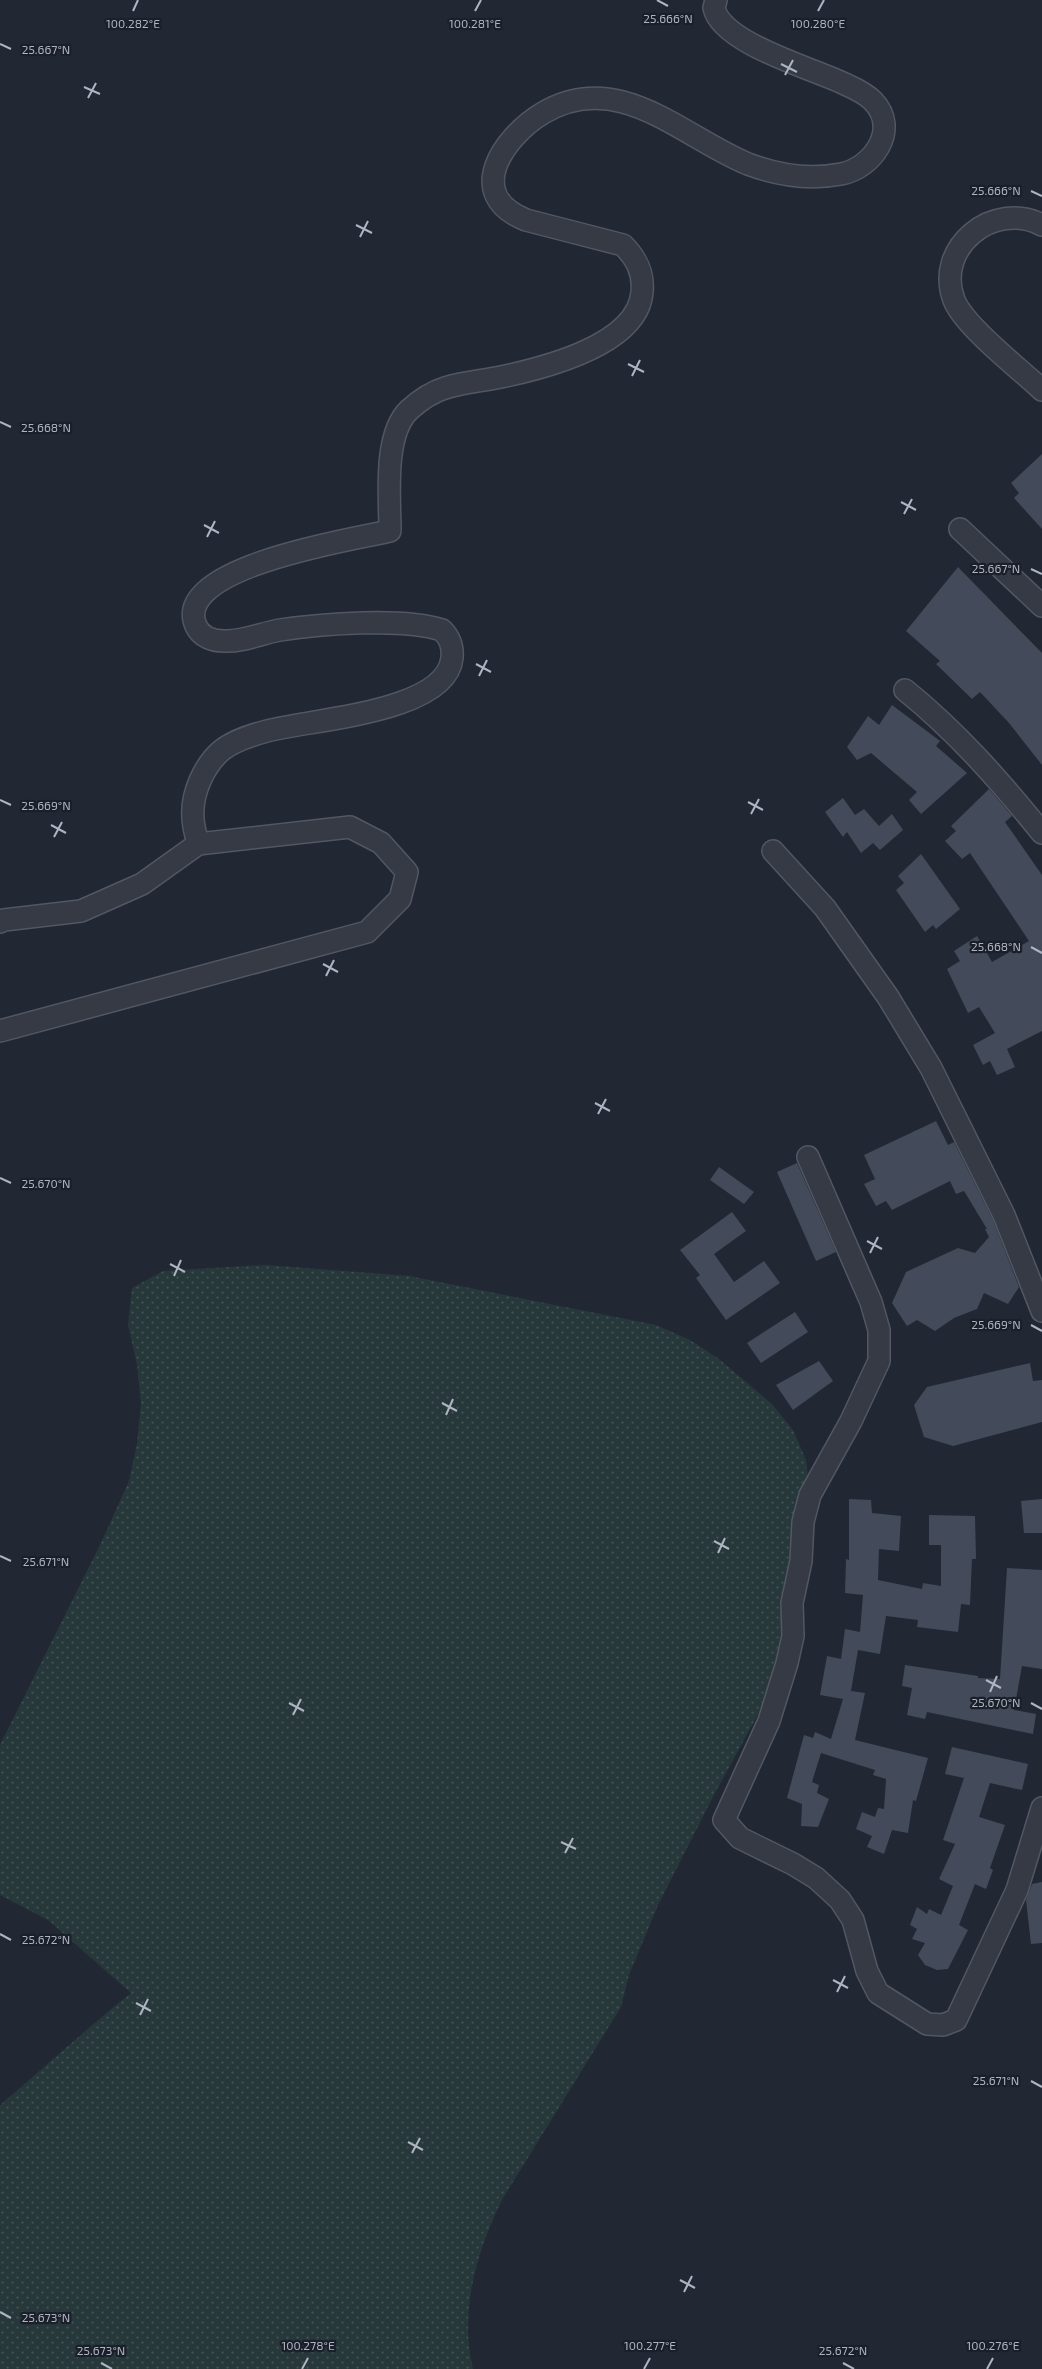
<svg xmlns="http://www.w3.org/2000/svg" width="1042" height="2369" font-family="'Exo 2',sans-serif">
  <defs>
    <pattern id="grass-dots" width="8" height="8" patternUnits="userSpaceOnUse" patternTransform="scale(1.25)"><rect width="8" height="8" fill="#27383a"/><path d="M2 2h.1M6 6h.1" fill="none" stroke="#445255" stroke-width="1.8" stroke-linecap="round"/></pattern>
  </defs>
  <rect width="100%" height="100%" fill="#212834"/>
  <path fill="url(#grass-dots)" d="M266,1265L409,1276L656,1325L690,1340L719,1359L772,1404L793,1430L806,1460L810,1495L801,1596L776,1662L768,1696L715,1793L658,1905L629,1975L621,2007L503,2198C477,2250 459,2310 473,2369H0V2105C44,2068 86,2029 131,1993L48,1920L0,1895V1745L101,1543L129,1481L137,1444L141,1404L137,1364L128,1325L132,1288L163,1271Z"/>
  <g fill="#434a59">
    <polygon points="1042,454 1042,529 1014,498 1019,493 1011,483"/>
    <polygon points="958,567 1042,653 1042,765 1009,723 980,692 972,699 936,664 940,661 906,631"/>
    <polygon points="892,705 940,741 936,746 967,773 921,814 909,800 917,792 871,753 857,760 847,747 868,716 879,725"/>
    <polygon points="989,789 1012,816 1005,822 1042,875 1042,1031 1007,1049 1015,1067 997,1075 990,1061 983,1065 973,1045 995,1033 979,1007 968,1013 947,969 960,961 954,951 977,936 992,962 1029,941 970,853 962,859 945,841 956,831 951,826"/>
    <polygon points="843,798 855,815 864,809 879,826 892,814 903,830 880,850 873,843 861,853 847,832 843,837 825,812"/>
    <polygon points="921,854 960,909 936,929 933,925 925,932 896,890 904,883 898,876"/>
    <polygon points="936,1121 948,1145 954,1142 993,1220 1019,1287 1008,1304 984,1293 977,1309 954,1318 935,1331 917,1320 907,1326 892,1303 906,1272 958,1248 975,1253 989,1237 985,1229 987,1229 964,1191 956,1194 950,1181 892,1210 886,1201 876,1206 864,1184 875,1179 864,1155"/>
    <polygon points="797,1163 836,1252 816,1261 777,1172"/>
    <polygon points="719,1167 754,1192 744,1204 710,1180"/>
    <polygon points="732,1212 746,1231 714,1254 734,1282 764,1261 780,1283 726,1320 696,1278 700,1275 680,1250"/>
    <polygon points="795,1312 808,1332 761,1363 747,1343"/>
    <polygon points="819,1361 833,1381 793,1410 776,1385"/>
    <polygon points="1030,1363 1033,1381 1042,1380 1042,1422 953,1446 924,1437 914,1405 927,1387"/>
    <polygon points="849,1499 871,1500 872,1513 901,1516 899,1551 879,1549 878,1580 922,1589 923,1583 941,1586 941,1545 929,1545 929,1515 975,1516 976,1559 972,1559 970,1605 961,1604 958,1632 917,1627 918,1620 886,1616 880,1654 858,1650 851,1691 865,1693 855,1740 928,1758 916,1801 913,1800 908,1833 892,1830 884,1854 867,1847 872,1836 856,1829 862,1812 875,1817 878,1808 884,1809 886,1779 873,1775 875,1770 821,1753 812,1782 819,1785 817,1793 829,1799 818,1827 801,1826 802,1804 787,1798 804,1735 813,1738 815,1732 831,1739 843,1699 820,1695 827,1656 841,1659 845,1629 860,1632 863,1595 845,1593 846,1559 849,1560"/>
    <polygon points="1042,1499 1042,1533 1024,1533 1021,1501"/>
    <polygon points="1007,1568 1042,1570 1042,1669 1022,1666 1014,1710 1036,1714 1033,1734 927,1712 925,1719 907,1715 912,1688 902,1686 905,1665 978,1676 978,1678 1000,1679"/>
    <polygon points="952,1747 1028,1764 1022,1790 990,1783 979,1817 1005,1825 990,1868 993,1870 986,1889 975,1884 959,1925 968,1930 948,1969 937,1970 925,1965 918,1955 925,1943 912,1939 917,1929 910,1925 917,1907 927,1914 929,1909 941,1915 953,1886 939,1879 955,1844 943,1840 964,1778 945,1774"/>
    <polygon points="1042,1882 1042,1943 1031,1944 1026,1900 1032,1884"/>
  </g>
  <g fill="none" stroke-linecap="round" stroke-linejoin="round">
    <defs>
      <g id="minor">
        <path d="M1042,225C994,200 934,247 954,300C964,326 1020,369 1042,390"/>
        <polyline points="960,529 1042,606"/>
        <path d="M905,690C957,732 1000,781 1042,833"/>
        <path d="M198,844C196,835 193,826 193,818C191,794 204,765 222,750C235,740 252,735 267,731C311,719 446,713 452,658C453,646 450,638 442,630C403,617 321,624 280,630C262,633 243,642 224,641C213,641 201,637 196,626C170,567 355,539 390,531C390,498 383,435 409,410C419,401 432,392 445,388C463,382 482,381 501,377C544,368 638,345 642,292C644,272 636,258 623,245L526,220C463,195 503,137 543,113C619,68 682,137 748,164C777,175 810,180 841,174C873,168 900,129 873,101C866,94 856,89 847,85C815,69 722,44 714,8L716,0"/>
        <polyline points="773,851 825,908 888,997 931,1068 1004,1215 1042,1311"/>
        <polyline points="0,922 4,920 81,911 142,884 198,844 350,827 381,843 407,872 400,899 367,932 0,1031"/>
        <polyline points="808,1157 871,1302 879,1330 879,1361 851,1421 810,1495 803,1522 801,1561 792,1603 793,1636 787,1663 769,1721 724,1820 740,1838 793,1864 816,1878 840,1900 853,1920 867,1971 878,1993 927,2024 943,2025 956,2020 1017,1890 1042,1808"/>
      </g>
    </defs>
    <use href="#minor" stroke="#525763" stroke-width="24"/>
    <use href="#minor" stroke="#353a45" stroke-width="21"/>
  </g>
  <path fill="none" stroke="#afb4c2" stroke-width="2" d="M657,0L668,6M133,11L138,0M475,11L481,0M818,11L824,0M0,44L11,49M781,64L797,72M785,75L793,60M84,87L100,94M88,98L96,83M1031,191L1042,196M356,225L372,233M360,237L368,221M628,364L644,372M632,376L640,360M0,422L11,427M901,502L916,510M904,514L912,499M204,525L219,533M207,537L215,521M1031,569L1042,574M476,664L491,672M479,676L487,660M0,800L11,805M748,802L763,810M751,814L759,799M51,825L66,833M54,837L62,822M1031,947L1042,953M323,964L338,972M326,976L334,960M595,1103L610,1111M598,1114L606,1099M0,1178L11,1183M867,1241L882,1249M870,1253L878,1237M170,1264L185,1272M174,1276L181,1260M1031,1325L1042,1331M442,1403L457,1411M446,1415L453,1399M714,1541L729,1549M718,1553L725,1538M0,1556L11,1561M986,1680L1001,1688M990,1692L997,1676M289,1703L304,1711M1031,1703L1042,1709M293,1715L301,1699M561,1842L576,1849M565,1853L573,1838M0,1934L11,1940M833,1980L848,1988M837,1992L845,1976M136,2003L151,2011M140,2015L148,1999M1031,2081L1042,2087M408,2142L423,2150M412,2153L420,2138M680,2280L695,2288M684,2292L692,2276M0,2312L11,2318M101,2363L112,2369M843,2363L854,2369M302,2369L308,2358M644,2369L650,2358M987,2369L993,2358"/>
  <g font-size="12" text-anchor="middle" fill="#afb4c2" stroke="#1a1f2a" stroke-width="4.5" stroke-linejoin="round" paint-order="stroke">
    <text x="668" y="23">25.666°N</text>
    <text x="133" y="28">100.282°E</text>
    <text x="475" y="28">100.281°E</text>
    <text x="818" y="28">100.280°E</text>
    <text x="46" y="54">25.667°N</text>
    <text x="996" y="195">25.666°N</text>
    <text x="46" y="432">25.668°N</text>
    <text x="996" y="573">25.667°N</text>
    <text x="46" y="810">25.669°N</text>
    <text x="996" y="951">25.668°N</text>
    <text x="46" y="1188">25.670°N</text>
    <text x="996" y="1329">25.669°N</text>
    <text x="46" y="1566">25.671°N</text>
    <text x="996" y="1707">25.670°N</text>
    <text x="46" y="1944">25.672°N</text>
    <text x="996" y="2085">25.671°N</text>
    <text x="46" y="2322">25.673°N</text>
    <text x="308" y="2350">100.278°E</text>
    <text x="650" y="2350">100.277°E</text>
    <text x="993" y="2350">100.276°E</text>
    <text x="101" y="2355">25.673°N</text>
    <text x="843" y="2355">25.672°N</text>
  </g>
</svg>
